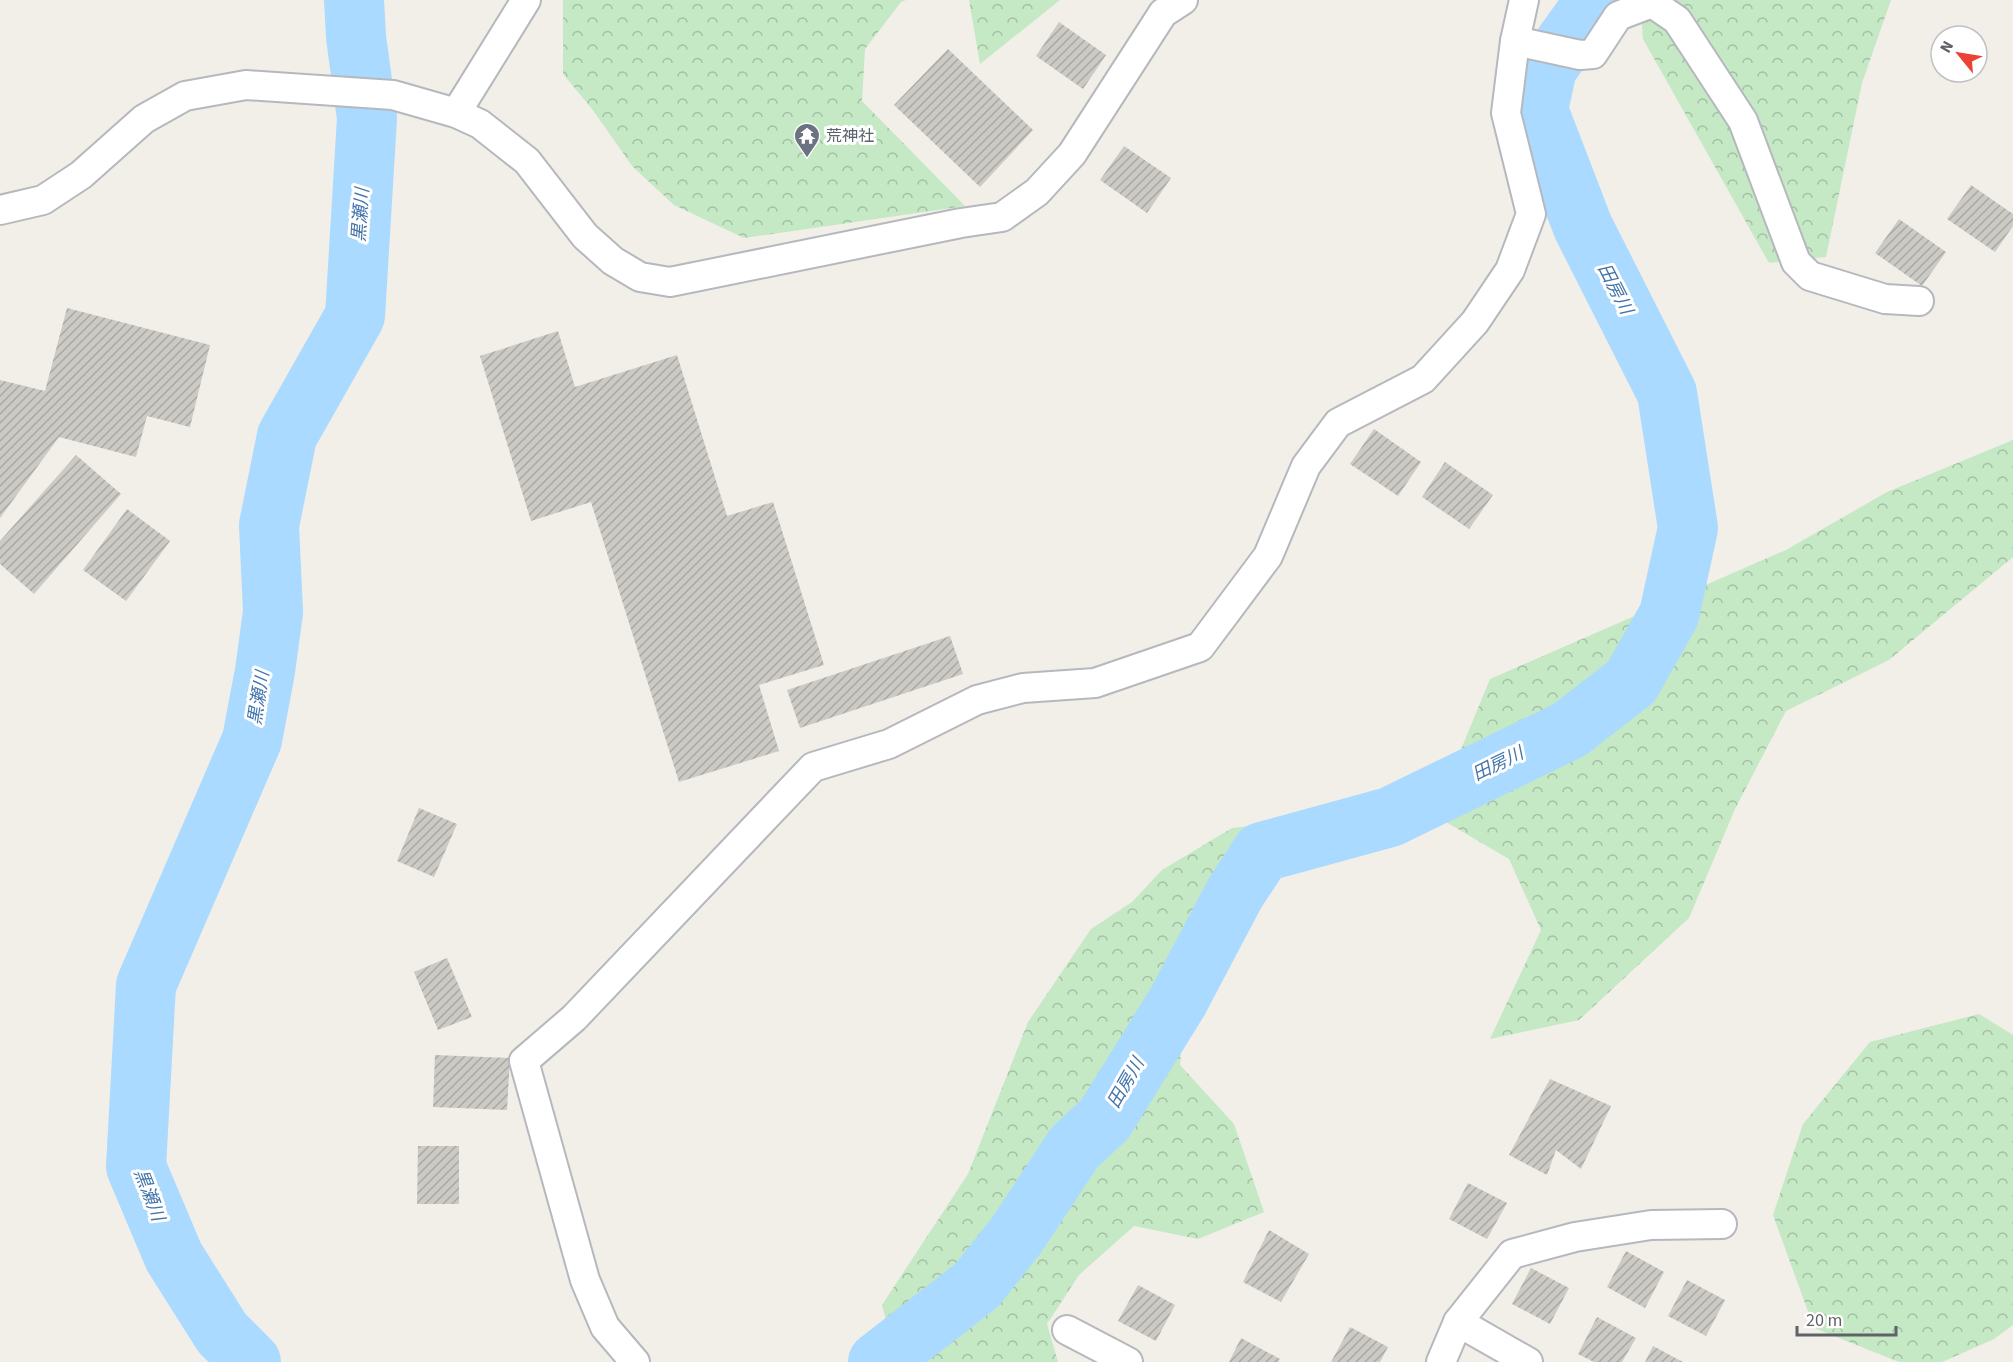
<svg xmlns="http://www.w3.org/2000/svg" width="2013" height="1362" font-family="'Source Sans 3','Noto Sans JP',sans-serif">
  <defs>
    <pattern id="forest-crowns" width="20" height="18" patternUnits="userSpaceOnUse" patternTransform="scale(1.5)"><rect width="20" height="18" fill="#c5e8c5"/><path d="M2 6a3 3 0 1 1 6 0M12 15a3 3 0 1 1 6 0" fill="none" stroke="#a3c0a4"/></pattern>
    <pattern id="building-hatch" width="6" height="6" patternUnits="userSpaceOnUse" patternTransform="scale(1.5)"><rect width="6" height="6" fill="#cccac5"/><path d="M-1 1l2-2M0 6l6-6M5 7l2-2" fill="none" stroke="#a9a8a4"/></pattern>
  </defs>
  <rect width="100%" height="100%" fill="#f1efe8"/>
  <g fill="url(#forest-crowns)">
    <polygon points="563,0 906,0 901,2 865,49 862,101 965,206 744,238 674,205 633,167 592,109 563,74"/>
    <polygon points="969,0 1060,0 980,64"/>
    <polygon points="1640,0 1891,0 1862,83 1826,257 1769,263 1643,39"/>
    <polygon points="2013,440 2013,557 1889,660 1786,711 1735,809 1689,918 1579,1020 1490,1039 1541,930 1509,859 1434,815 1490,679 1786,550 1887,492"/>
    <polygon points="1284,822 1291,844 1186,985 1180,1065 1234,1124 1264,1212 1198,1239 1134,1226 1079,1275 1047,1324 1058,1362 897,1362 882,1305 968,1174 1028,1022 1091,929 1132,902 1162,870 1232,828"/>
    <polygon points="1979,1014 2013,1035 2013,1325 1994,1339 1942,1362 1899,1362 1814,1328 1773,1215 1803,1124 1870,1042"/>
  </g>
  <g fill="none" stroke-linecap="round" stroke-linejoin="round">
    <g stroke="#aadaff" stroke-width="60">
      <polyline points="251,1362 222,1333 174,1257 136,1167 146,985 252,740 265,671 273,612 269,525 287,436 355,316 367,118 356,37 354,0"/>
      <polyline points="878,1362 977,1285 1016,1236 1074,1148 1105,1119 1178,1001 1235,893 1262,852 1390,817 1569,730 1631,682 1669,615 1688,528 1667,393 1583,227 1538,110 1547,68 1592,5 1598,0"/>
    </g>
  </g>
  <g fill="url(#building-hatch)">
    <polygon points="1059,22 1106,55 1083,89 1036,56"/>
    <polygon points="948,49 1033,130 980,187 894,105"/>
    <polygon points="1124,146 1171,178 1147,213 1100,180"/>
    <polygon points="1971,185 2013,214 2013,226 1995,252 1947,219"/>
    <polygon points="1899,219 1946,252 1922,286 1875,253"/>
    <polygon points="67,308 210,345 190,427 147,416 136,457 59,437 0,518 0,380 45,391"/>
    <polygon points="558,331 575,387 677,355 727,516 773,502 824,665 759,685 779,751 679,782 591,502 531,521 480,356"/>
    <polygon points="1374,429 1421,462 1398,496 1350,464"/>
    <polygon points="76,455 121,494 34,594 0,564 0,541"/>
    <polygon points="1445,462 1493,495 1469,529 1422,497"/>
    <polygon points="127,509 170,541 126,601 83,570"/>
    <polygon points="950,636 963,674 800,728 787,690"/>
    <polygon points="419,808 457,824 434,877 397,861"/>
    <polygon points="447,958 472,1017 438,1030 414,972"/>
    <polygon points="435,1055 510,1058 507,1110 433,1107"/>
    <polygon points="1550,1079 1611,1106 1581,1169 1556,1150 1547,1175 1509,1155"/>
    <polygon points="418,1146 459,1146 459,1204 417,1204"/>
    <polygon points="1468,1183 1507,1203 1487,1239 1449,1219"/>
    <polygon points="1269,1230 1309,1254 1281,1302 1243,1282"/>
    <polygon points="1626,1251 1664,1272 1645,1308 1607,1287"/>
    <polygon points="1531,1268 1569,1288 1550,1324 1512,1304"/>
    <polygon points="1687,1280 1725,1300 1706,1336 1668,1316"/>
    <polygon points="1138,1285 1175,1305 1156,1341 1118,1321"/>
    <polygon points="1597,1317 1636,1338 1622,1362 1594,1362 1578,1354"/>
    <polygon points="1350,1327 1388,1347 1380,1362 1331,1362"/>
    <polygon points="1241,1338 1280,1359 1278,1362 1229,1362"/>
    <polygon points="1653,1346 1683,1362 1645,1362"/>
  </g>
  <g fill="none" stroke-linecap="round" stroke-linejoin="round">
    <defs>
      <g id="minor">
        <polyline points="1515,41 1580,55 1593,54 1618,16 1652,3 1677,20 1743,121 1796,262 1810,276 1885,299 1919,301"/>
        <polyline points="456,113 526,0"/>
        <polyline points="0,210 43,200 81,175 144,119 185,96 246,85 393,95 456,113 480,124 527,161 585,236 613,261 640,277 670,282 961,223 1002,217 1037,192 1072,154 1163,13 1183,0"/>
        <polyline points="1458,1322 1528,1362"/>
        <polyline points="1067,1330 1128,1362"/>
        <polyline points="635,1362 605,1327 585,1280 524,1061 574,1018 813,767 889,744 977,700 1023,688 1095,683 1200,647 1268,556 1306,466 1338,423 1423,379 1475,322 1510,270 1531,214 1506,113 1515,41 1524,0"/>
        <polyline points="1441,1362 1458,1322 1512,1254 1575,1237 1651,1225 1722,1224"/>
      </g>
    </defs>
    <use href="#minor" stroke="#b5b8bc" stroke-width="32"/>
    <use href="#minor" stroke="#fff" stroke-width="28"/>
  </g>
  <defs>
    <symbol id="temple-pin" viewBox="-11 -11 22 30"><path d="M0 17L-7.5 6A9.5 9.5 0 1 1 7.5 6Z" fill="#6b7280" stroke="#fff"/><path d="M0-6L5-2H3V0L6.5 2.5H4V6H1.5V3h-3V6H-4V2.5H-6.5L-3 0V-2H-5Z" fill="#fff"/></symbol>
  </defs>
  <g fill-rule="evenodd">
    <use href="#temple-pin" x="792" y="121" width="30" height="40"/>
  </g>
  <g text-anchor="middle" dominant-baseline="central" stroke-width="6" stroke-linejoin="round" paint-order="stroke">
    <g font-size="16" fill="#5b616d" stroke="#fff" text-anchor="start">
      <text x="826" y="136">荒神社</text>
    </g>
    <g font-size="18" font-style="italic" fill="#4174aa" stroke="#fff">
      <text transform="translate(361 215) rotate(-86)">黒瀬川</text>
      <text transform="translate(1615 289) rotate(63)">田房川</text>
      <text transform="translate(259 698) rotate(-81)">黒瀬川</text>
      <text transform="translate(1498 764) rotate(-26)">田房川</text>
      <text transform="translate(1126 1083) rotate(-60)">田房川</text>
      <text transform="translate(149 1195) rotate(69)">黒瀬川</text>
    </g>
  </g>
  <g transform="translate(1959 54) rotate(300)"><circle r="28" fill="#ffffff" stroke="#bfc1c3" stroke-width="1.5"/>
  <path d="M0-4.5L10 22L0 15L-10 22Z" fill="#ea4335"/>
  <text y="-9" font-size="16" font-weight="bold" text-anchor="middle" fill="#5f6368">N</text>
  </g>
  <path d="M1797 1326v9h99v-9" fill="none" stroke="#5f6368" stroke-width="3"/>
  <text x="1806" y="1326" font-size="18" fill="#5f6368" stroke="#ffffff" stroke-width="4.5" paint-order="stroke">20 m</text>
</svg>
